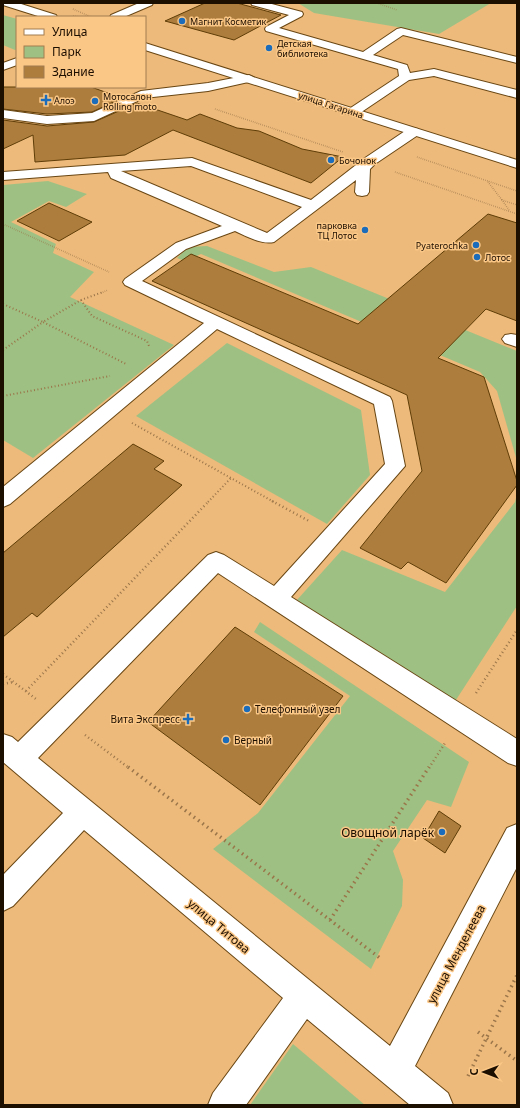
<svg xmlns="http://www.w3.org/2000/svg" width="520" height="1108" font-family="'Noto Sans',sans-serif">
  <rect width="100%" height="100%" fill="#edba7b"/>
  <g fill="#9ec183">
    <polygon points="298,3 491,3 439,34 314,13"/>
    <polygon points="3,15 17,19 17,49 15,50 3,45"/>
    <polygon points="48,181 87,194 66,207 49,201 11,222 56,244 53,253 94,272 70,297 174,345 33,458 3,440 3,185"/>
    <polygon points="207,246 274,272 311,267 517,351 517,461 497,391 480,372 201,254 185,261 177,258 188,247"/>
    <polygon points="227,343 361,410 370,475 327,524 136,416"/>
    <polygon points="517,494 517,606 454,703 296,601 342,550 445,592 515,502"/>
    <polygon points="260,622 469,762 451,807 427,800 393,851 403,880 402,906 371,969 213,849 258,813 350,696 254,632"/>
    <polygon points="293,1044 365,1105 250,1105"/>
  </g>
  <g fill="#ac7d3d" stroke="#5f3d07">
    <polygon points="205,3 237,3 281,15 234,40 165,21"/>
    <polygon points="3,87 91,87 122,98 92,112 47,114 3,109"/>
    <polygon points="137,103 187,120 200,114 237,128 259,131 302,149 343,157 311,183 173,130 125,155 35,162 33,135 3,149 3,120 47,126 94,122"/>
    <polygon points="49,203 92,222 59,241 17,221"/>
    <polygon points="488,214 517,223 517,321 486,309 438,358 484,377 517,481 517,485 446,583 408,562 401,569 360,548 422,471 407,395 152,281 191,254 358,324"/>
    <polygon points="133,444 164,461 154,469 182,485 37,617 32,613 3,637 3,553"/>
    <polygon points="235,627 343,696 260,805 148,722"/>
    <polygon points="439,811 461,826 445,853 423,838"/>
  </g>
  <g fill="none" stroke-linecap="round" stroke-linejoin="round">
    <defs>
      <g id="minor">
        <polygon points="139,3 153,3 152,5 124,17 110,17 111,15"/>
        <polygon points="251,3 268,3 302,12 303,14 302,16 279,28 363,52 397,29 401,28 517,57 517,63 403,35 373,55 407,65 410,73 434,69 517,90 517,98 434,76 409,80 357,115 349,115 347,112 349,109 399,76 398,69 266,31 265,29 266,27 289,15 252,5"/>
        <polygon points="17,58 17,65 3,70 3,63"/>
        <polygon points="249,75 253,77 255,79 253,81 208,91 144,98 94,121 47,124 3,118 3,110 47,116 92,113 141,91 208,83"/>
        <path d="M413,128L418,129L419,132L418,135L375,164L370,169L369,192L367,195L362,196L357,195L355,192L356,180L274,242C262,245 246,236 235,231L186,249L142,281L390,397L392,401L405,466L291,597L517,739V766L508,763L218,573L38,758L390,1046L507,828L517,824V867L415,1066L448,1093L453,1105H410L307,1019L246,1105H208L213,1093L283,998L84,830L13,906L3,911V875L63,813L3,762V734L12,737L18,742L208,555L216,552L224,555L274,586L385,464L374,404L217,329L10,504L3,507V487L204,323L125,285L123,282L125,279L176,243L222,226L111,178L108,172L3,180V172L192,158L311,200L365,158L408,129ZM191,166L302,207L267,233L121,171Z"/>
        <polygon points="511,334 517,335 517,347 505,343 502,339 505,335"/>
      </g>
      <g id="major">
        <polygon points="3,3 18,3 56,15 57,17 41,17 3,5"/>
        <polygon points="145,43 517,160 517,168 145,50"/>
      </g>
    </defs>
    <use href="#minor" stroke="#694613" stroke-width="2"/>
    <use href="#major" stroke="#694613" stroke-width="2"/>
    <g stroke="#9a754a" stroke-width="1.5" stroke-dasharray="0.5 1.5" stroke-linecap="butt">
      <polyline points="377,3 397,10"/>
      <polyline points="73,9 91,17"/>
      <polyline points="73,16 80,17"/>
      <polyline points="215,109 343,152"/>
      <polyline points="417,157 517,191"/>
      <polyline points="395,172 517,214"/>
      <polyline points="488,182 502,200"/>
      <polyline points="509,210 502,200 517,205"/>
      <polyline points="3,224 109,272"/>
      <polyline points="101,293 108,290"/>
    </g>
    <g stroke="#9a754a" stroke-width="2" stroke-dasharray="1 2.5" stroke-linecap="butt">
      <polyline points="81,300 92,316 147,341 149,346"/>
      <polyline points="3,304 43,322 81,300 103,292"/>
      <polyline points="3,350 43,322 126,364"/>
      <polyline points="3,396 110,376"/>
      <polyline points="132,423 274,502"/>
      <polyline points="208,502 231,478"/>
    </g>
    <g stroke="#9a754a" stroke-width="2.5" stroke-dasharray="1 3" stroke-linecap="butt">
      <polyline points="272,501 309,521"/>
      <polyline points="3,674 36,699"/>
      <polyline points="3,684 13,682"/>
      <polyline points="26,691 209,501"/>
      <polyline points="476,693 517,630"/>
      <polyline points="85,735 129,768"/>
      <polyline points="429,768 445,743"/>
    </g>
    <g stroke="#9a754a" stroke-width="3.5" stroke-dasharray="1.5 4" stroke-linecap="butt">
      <polyline points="128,767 380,958"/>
      <polyline points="330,920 429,767"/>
      <polyline points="478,1032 517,1061"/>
      <polyline points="468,1076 517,975"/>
    </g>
    <use href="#minor" fill="#fff" fill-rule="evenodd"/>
    <use href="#major" fill="#fff" fill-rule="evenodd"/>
  </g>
  <g fill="#1b6dbc" stroke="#fbc787" stroke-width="1.5">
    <circle cx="182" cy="21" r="4"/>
    <circle cx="269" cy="48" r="4"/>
    <path d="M44 94h4v4h4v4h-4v4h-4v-4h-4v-4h4z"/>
    <circle cx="95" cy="101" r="4"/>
    <circle cx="331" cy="160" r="4"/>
    <circle cx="365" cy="230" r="4"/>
    <circle cx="476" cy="245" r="4"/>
    <circle cx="477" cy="257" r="4"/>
    <circle cx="247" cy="709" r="4"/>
    <path d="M186 713h4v4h4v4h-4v4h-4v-4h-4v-4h4z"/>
    <circle cx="226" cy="740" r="4"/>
    <circle cx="442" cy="832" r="4"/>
  </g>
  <g text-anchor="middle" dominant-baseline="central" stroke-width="3" stroke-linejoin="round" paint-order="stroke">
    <g font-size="9" fill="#1d0f00" stroke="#fbc787" text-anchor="start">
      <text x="190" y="21">Магнит Косметик</text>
      <text x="277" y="43">Детская<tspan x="277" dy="10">библиотека</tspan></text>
      <text x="103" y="96">Мотосалон<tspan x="103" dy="10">Rolling moto</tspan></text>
      <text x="54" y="100">Алоэ</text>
      <text x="339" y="160">Бочонок</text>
      <text x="357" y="225" text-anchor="end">парковка<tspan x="357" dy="10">ТЦ Лотос</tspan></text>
      <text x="468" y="245" text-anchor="end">Pyaterochka</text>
      <text x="485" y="257">Лотос</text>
    </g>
    <g font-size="9" fill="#1d0f00" stroke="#fbc787">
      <text transform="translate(331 105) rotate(18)">улица Гагарина</text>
    </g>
    <g font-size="10" fill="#1d0f00" stroke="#fbc787" text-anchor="start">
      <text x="255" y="709">Телефонный узел</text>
      <text x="180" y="719" text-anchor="end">Вита Экспресс</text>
      <text x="234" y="740">Верный</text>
    </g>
    <g font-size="12" fill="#1d0f00" stroke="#fbc787" text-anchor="end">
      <text x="434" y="832">Овощной ларёк</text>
    </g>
    <g font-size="12" fill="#1d0f00" stroke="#fbc787">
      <text transform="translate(219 926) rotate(40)">улица Титова</text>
      <text transform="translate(456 954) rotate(-62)">улица Менделеева</text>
    </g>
  </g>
  <rect width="520" height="1108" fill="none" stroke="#1d0f00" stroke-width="8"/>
  <rect x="16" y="16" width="130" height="72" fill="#fbc787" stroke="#a27d51"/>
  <rect x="24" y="29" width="20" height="6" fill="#ffffff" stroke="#a27d51"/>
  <text x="52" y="36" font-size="12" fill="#1d0f00">Улица</text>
  <rect x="24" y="46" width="20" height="12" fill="#9ec183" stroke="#a27d51"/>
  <text x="52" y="56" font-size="12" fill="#1d0f00">Парк</text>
  <rect x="24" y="66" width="20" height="12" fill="#ac7d3d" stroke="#a27d51"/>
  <text x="52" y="76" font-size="12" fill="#1d0f00">Здание</text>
  <g transform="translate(484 1072) rotate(270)" stroke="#fbc787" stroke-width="3" paint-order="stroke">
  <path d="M0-3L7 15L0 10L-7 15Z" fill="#1d0f00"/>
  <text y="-6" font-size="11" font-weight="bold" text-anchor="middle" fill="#1d0f00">С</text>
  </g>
</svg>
